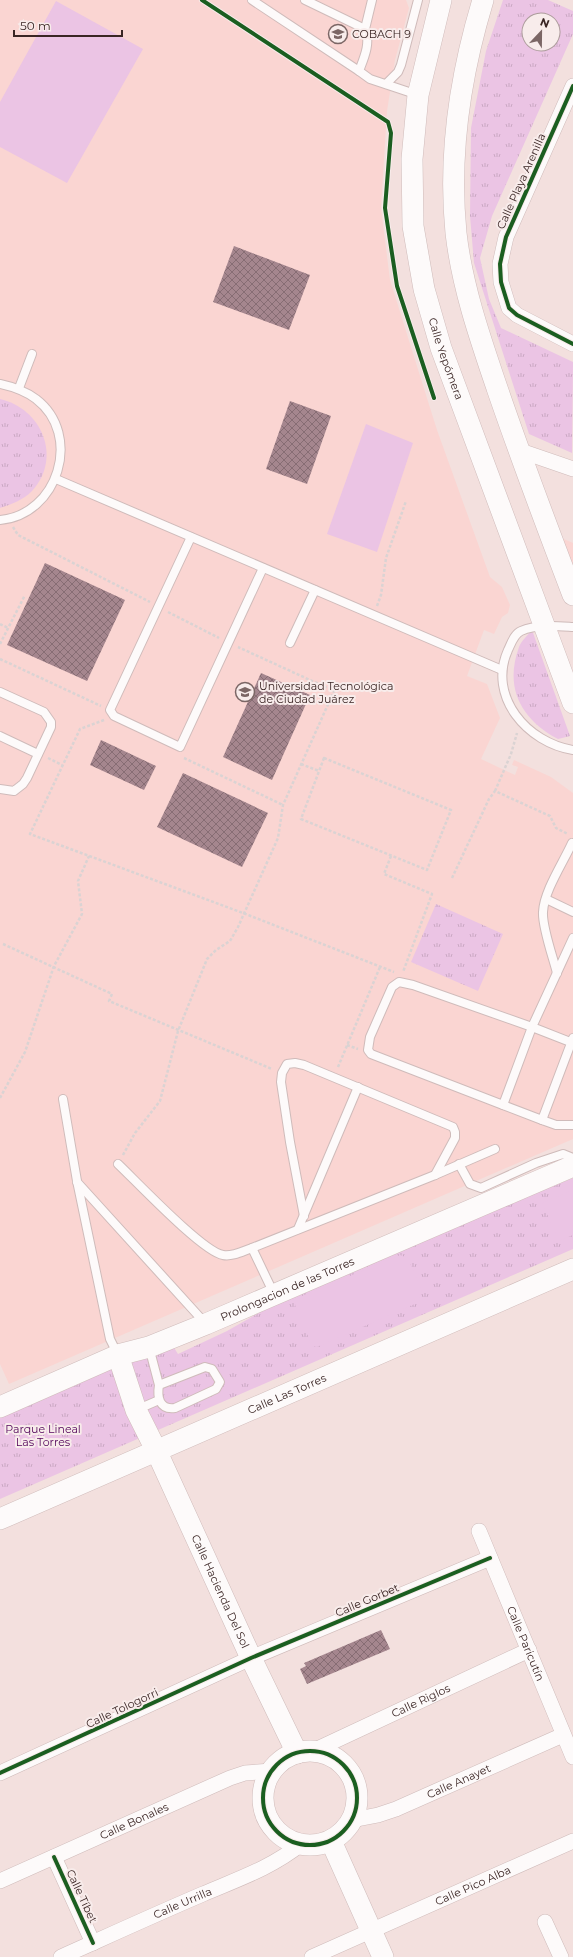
<svg xmlns="http://www.w3.org/2000/svg" width="573" height="1957" font-family="Montserrat,sans-serif">
  <defs>
    <pattern id="grass-tufts" width="24" height="20" patternUnits="userSpaceOnUse"><rect width="24" height="20" fill="#ebc4e4"/><path d="M3 7l-1-3M5 7V3M7 7l1-3M15 17l-1-3M17 17v-4M19 17l1-3" fill="none" stroke="#caa8c3"/></pattern>
    <pattern id="building-cross-hatch" width="8" height="8" patternUnits="userSpaceOnUse"><rect width="8" height="8" fill="#a5868e"/><path d="M0 0l8 8M0 8l8-8" fill="none" stroke="#876d74"/></pattern>
  </defs>
  <rect width="100%" height="100%" fill="#f3e0de"/>
  <g fill="#fad5d2">
    <polygon points="0,0 406,0 409,8 395,60 387,111 381,208 390,280 437,430 490,577 502,587 510,605 508,613 502,617 494,634 484,630 467,676 487,684 500,718 481,759 515,775 518,767 512,765 514,760 551,777 573,793 573,1139 9,1384 0,1364"/>
    <polygon points="559,537 573,543 573,570"/>
  </g>
  <g fill="url(#grass-tufts)" fill-rule="evenodd">
    <path d="M503,0H548L573,11V34L492,216L480,258L489,299L501,328L573,362L572,453L529,434L474,263L470,216L471,128L486,51ZM529,20H553V44H529Z"/>
    <path d="M0,399C41,408 63,457 32,491C23,500 12,504 0,508Z"/>
    <path d="M532,630L570,736L558,739C521,719 504,688 519,647C521,641 528,635 532,630Z"/>
    <polygon points="436,904 503,934 478,991 411,962"/>
    <polygon points="573,1178 573,1249 0,1499 0,1408 171,1343 178,1354 227,1331 292,1294"/>
  </g>
  <g fill="#ebc4e4">
    <polygon points="56,1 143,49 67,183 0,147 0,102"/>
    <polygon points="366,424 413,443 377,552 327,534"/>
    <polygon points="573,1190 573,1235 559,1241 542,1203"/>
    <polygon points="400,1255 408,1258 422,1291 417,1303 317,1347 312,1346 295,1305 297,1298"/>
  </g>
  <g fill="url(#building-cross-hatch)">
    <polygon points="234,246 310,275 289,330 213,302"/>
    <polygon points="290,401 331,416 307,484 266,469"/>
    <polygon points="45,563 125,600 87,681 7,645"/>
    <polygon points="261,673 310,695 272,780 223,757"/>
    <polygon points="101,740 156,766 144,790 90,765"/>
    <polygon points="183,773 268,813 242,867 157,827"/>
    <polygon points="381,1630 390,1649 307,1684 300,1669 306,1666 304,1663"/>
  </g>
  <g fill="none" stroke-linecap="round" stroke-linejoin="round">
    <defs>
      <g id="lane">
        <path d="M252,0L359,71C364,58 371,43 365,29L305,0"/>
        <polyline points="365,29 372,0"/>
        <polyline points="359,71 370,79 418,95"/>
        <polyline points="386,84 398,72 401,65 418,0"/>
        <path d="M0,384C14,387 25,391 36,399C83,435 58,515 0,520"/>
        <polyline points="19,388 32,354"/>
        <polyline points="56,479 502,670"/>
        <polyline points="191,537 110,710 114,716 180,747 263,568"/>
        <path d="M573,627C557,626 537,624 521,631C514,634 511,644 508,650C487,697 528,743 573,750"/>
        <polyline points="290,643 315,590"/>
        <polyline points="0,692 44,712 51,722 51,727 27,778 23,784 14,791 0,789"/>
        <polyline points="0,736 38,754"/>
        <polyline points="546,899 573,912"/>
        <polyline points="573,938 532,1027 573,1043"/>
        <path d="M557,973C553,957 542,927 543,912C544,891 563,863 572,843"/>
        <polygon points="399,982 413,985 532,1027 503,1105 371,1054 368,1050 370,1037 392,987"/>
        <polyline points="63,1099 77,1181 110,1339 118,1355"/>
        <polyline points="503,1105 542,1120 573,1038"/>
        <polyline points="542,1120 556,1125 573,1125"/>
        <path d="M118,1164C137,1182 203,1252 223,1255C232,1257 243,1251 252,1248"/>
        <polyline points="459,1164 470,1184 481,1188 536,1163 563,1154 573,1158"/>
        <polyline points="77,1182 205,1323"/>
        <polyline points="304,1216 290,1142 281,1082 282,1073 287,1064 295,1063 304,1065 453,1127 455,1132 455,1138 435,1175"/>
        <polyline points="298,1229 358,1087"/>
        <polyline points="274,1294 252,1248 435,1175 495,1149"/>
        <polyline points="149,1347 159,1385"/>
        <path d="M205,1367L212,1369L220,1382L216,1389L175,1408C159,1410 157,1397 159,1385Z"/>
        <polyline points="136,1410 159,1400"/>
      </g>
      <g id="street">
        <polyline points="573,86 506,237 500,264 501,282 509,308 517,315 573,344"/>
        <polyline points="518,450 573,469"/>
        <path id="s1" d="M479,1531L573,1757"/>
        <path id="s2" d="M313,1751L529,1650"/>
        <polyline points="0,1773 251,1658 490,1558"/>
        <path id="s3" d="M352,1820L378,1815L396,1809L563,1735"/>
        <polyline points="54,1857 93,1943"/>
        <path id="s4" d="M0,1881L230,1778L245,1773L272,1771"/>
        <polyline points="545,1922 561,1957"/>
        <path id="s5" d="M61,1957C108,1936 156,1914 203,1894C238,1879 271,1868 301,1844"/>
        <path id="s6" d="M312,1957L573,1841"/>
      </g>
      <g id="secondary">
        <path id="s7" d="M441,0L418,95L412,159L413,226L424,289L441,348L573,703"/>
        <path d="M483,0C460,76 448,153 456,233C462,286 480,338 497,388C521,458 547,527 573,595"/>
        <path id="s8" d="M118,1355L136,1410L156,1450L251,1658L297,1753"/>
        <path id="s9" d="M0,1407L118,1355L149,1347L206,1324L573,1166"/>
        <path id="s10" d="M0,1519L573,1269"/>
        <circle cx="310" cy="1798" r="47"/>
        <polyline points="331,1841 383,1957"/>
      </g>
    </defs>
    <use href="#lane" stroke="#cfbbba" stroke-width="10"/>
    <use href="#street" stroke="#cfbbba" stroke-width="16"/>
    <use href="#secondary" stroke="#cfbbba" stroke-width="22"/>
    <g stroke="#dad3d3" stroke-width="2.5" stroke-dasharray="3 2" stroke-linecap="butt">
      <polyline points="13,527 18,535 150,602"/>
      <polyline points="377,606 381,595 386,558 406,501"/>
      <polyline points="168,612 219,638"/>
      <polyline points="0,624 8,628"/>
      <polyline points="0,644 25,595"/>
      <polyline points="0,659 101,706"/>
      <polyline points="104,720 80,729 30,834 243,913 394,972"/>
      <polyline points="48,758 62,765"/>
      <polyline points="184,758 283,805"/>
      <polygon points="324,758 451,810 427,870 301,819"/>
      <polyline points="301,764 319,771"/>
      <polyline points="495,791 511,754 517,733"/>
      <polyline points="391,856 384,874 432,894 403,972"/>
      <polyline points="452,878 489,799 495,791 550,816 556,828 568,834"/>
      <polyline points="3,944 112,994 109,1001 272,1069"/>
      <polyline points="347,1045 358,1049"/>
      <polyline points="338,1067 380,967"/>
      <polyline points="0,1098 25,1052 54,966 82,914 78,881 89,856"/>
      <polyline points="123,1155 135,1133 160,1101 178,1031 207,959 216,950 230,941 238,927 278,838 283,805 334,691 238,647"/>
    </g>
    <use href="#lane" stroke="#fdfafa" stroke-width="8"/>
    <use href="#street" stroke="#fdfafa" stroke-width="15"/>
    <use href="#secondary" stroke="#fdfafa" stroke-width="21"/>
    <defs>
      <g id="cycleway">
        <polyline points="202,0 388,122 391,133 385,208 397,286 434,398"/>
        <polyline points="573,86 506,237 500,264 501,282 509,308 517,315 573,344"/>
        <circle cx="310" cy="1798" r="47"/>
        <polyline points="0,1773 251,1658 490,1558"/>
        <polyline points="54,1857 93,1943"/>
      </g>
    </defs>
    <use href="#cycleway" stroke="#f8eceb" stroke-width="6"/>
    <use href="#cycleway" stroke="#1b5e20" stroke-width="4"/>
  </g>
  <defs>
    <symbol id="school-ring" viewBox="-11 -11 22 22"><circle r="9.5" fill="#f8eceb" stroke="#7b6665" stroke-width="1.5"/><path d="M0-5L7-2L0 1L-7-2ZM-4 1L0 2.5L4 1V4Q0 6-4 4Z" fill="#7b6665"/></symbol>
    <symbol id="university-ring" viewBox="-11 -11 22 22"><circle r="9.5" fill="#f8eceb" stroke="#7b6665" stroke-width="1.5"/><path d="M0-5L7-2L0 1L-7-2ZM-4 1L0 2.5L4 1V4Q0 6-4 4Z" fill="#7b6665"/></symbol>
  </defs>
  <g fill-rule="evenodd">
    <use href="#school-ring" x="327" y="23" width="22" height="22"/>
    <use href="#university-ring" x="234" y="681" width="22" height="22"/>
  </g>
  <g text-anchor="middle" dominant-baseline="central" stroke-width="4" stroke-linejoin="round" paint-order="stroke">
    <g font-size="11" fill="#3a2524" stroke="#f8eceb" text-anchor="start">
      <text x="352" y="34">COBACH 9</text>
      <text x="259" y="686">Universidad Tecnológica<tspan x="259" dy="13">de Ciudad Juárez</tspan></text>
    </g>
    <g font-size="11" fill="#3a2524" stroke="#f8eceb">
      <text transform="translate(521 181) rotate(-66)">Calle Playa Arenilla</text>
      <text stroke="none"><textPath href="#s7" startOffset="366">Calle Yepómera</textPath></text>
      <text stroke="none"><textPath href="#s9" startOffset="311">Prolongacion de las Torres</textPath></text>
      <text stroke="none"><textPath href="#s10" startOffset="313">Calle Las Torres</textPath></text>
      <text stroke="none"><textPath href="#s8" startOffset="258">Calle Hacienda Del Sol</textPath></text>
      <text transform="translate(367 1600) rotate(-23)">Calle Gorbet</text>
      <text stroke="none"><textPath href="#s1" startOffset="122">Calle Paricutín</textPath></text>
      <text stroke="none"><textPath href="#s2" startOffset="119">Calle Riglos</textPath></text>
      <text transform="translate(122 1708) rotate(-25)">Calle Tologorri</text>
      <text stroke="none"><textPath href="#s3" startOffset="114">Calle Anayet</textPath></text>
      <text stroke="none"><textPath href="#s4" startOffset="147">Calle Bonales</textPath></text>
      <text stroke="none"><textPath href="#s6" startOffset="176">Calle Pico Alba</textPath></text>
      <text transform="translate(82 1896) rotate(65)">Calle Tíbet</text>
      <text stroke="none"><textPath href="#s5" startOffset="133">Calle Urrilla</textPath></text>
    </g>
    <g font-size="11" fill="#52045a" stroke="#f8eceb">
      <text x="43" y="1429">Parque Lineal<tspan x="43" dy="13">Las Torres</tspan></text>
    </g>
  </g>
  <g transform="translate(541 32) rotate(22)"><circle r="19" fill="#f8eceb" stroke="#ac9c9b"/>
  <path d="M0-3L7 15L0 10L-7 15Z" fill="#7b6665"/>
  <text y="-6" font-size="11" font-weight="bold" text-anchor="middle" fill="#3a2524">N</text>
  </g>
  <path d="M14 30v6h108v-6" fill="none" stroke="#3a2524" stroke-width="2"/>
  <text x="20" y="30" font-size="12" fill="#3a2524" stroke="#f8eceb" stroke-width="3" paint-order="stroke">50 m</text>
</svg>
